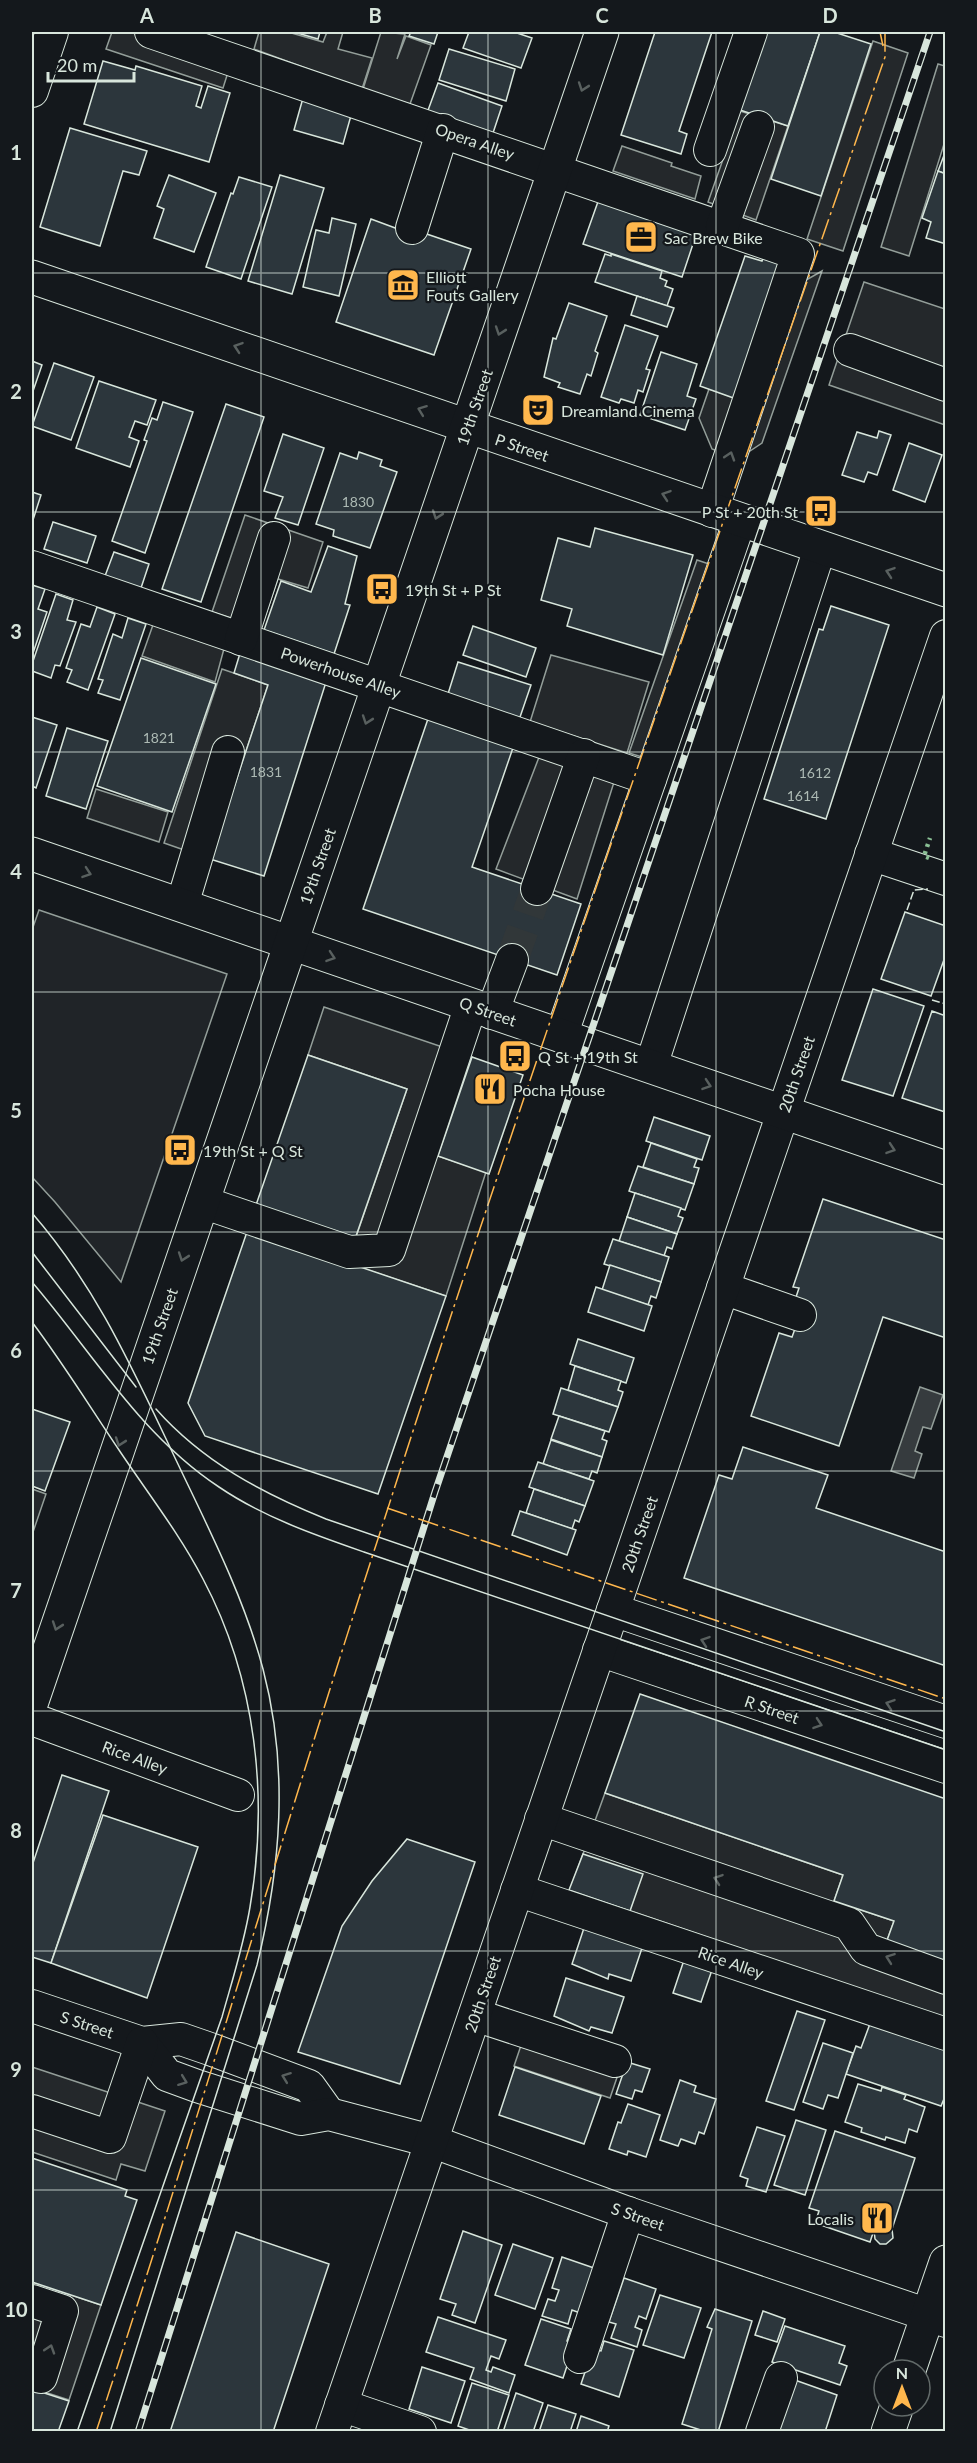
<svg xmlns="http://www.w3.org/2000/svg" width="977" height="2463" font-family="Lato,sans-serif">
  <rect width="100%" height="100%" fill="#14181c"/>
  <polygon fill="#202428" stroke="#939e99" stroke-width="1.5" points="39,910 227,974 121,1282 55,1202 32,1177 32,930"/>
  <g fill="#24282b" stroke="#939e99" stroke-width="1.5">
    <polygon points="112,32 130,32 230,66 223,88 106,49"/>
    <polygon points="259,32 288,32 323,42 327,32 343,32 338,49 372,58 362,89 254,49"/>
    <polygon points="381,32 405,34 397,59 406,36 431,45 410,104 363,89"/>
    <polygon points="873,41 908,53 843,251 807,239"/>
    <polygon points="938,64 945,66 945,141 909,256 881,247"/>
    <polygon points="740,111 788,126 756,220 708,202"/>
    <polygon points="622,146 672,163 671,166 701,176 695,199 613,171"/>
    <polygon points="822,271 762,443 738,459 712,449 699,418 709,389 739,399 799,284"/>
    <polygon points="864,282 945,309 945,425 829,385"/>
    <polygon points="245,515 323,542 308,588 278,579 261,628 212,612"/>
    <polygon points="697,560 736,573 671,766 629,753"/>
    <polygon points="154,622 225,645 215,682 142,656"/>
    <polygon points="551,655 649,682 627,753 530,722"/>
    <polygon points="222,669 268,685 210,859 164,843"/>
    <polygon points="541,752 615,779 577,899 496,869"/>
    <polygon points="96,789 168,812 159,842 87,818"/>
    <polygon points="324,1007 472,1057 438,1156 486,1172 446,1296 347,1263 407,1089 308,1055"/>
    <polygon points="32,1489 46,1494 32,1535"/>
    <polygon points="605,1793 843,1875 834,1901 894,1921 886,1943 945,1972 945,2019 570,1890"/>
    <polygon points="530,2019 626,2051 610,2098 514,2066"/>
    <polygon points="32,2067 165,2111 145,2171 121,2164 116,2180 32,2152"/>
    <polygon points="32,2282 101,2305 69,2400 32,2388"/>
  </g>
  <polygon fill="#363b3e" stroke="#939e99" stroke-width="1.5" points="920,1387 943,1395 931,1429 923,1427 915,1451 922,1454 914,1478 891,1471"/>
  <g fill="#2c363c" stroke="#d8e6dc" stroke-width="1.5">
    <polygon points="294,32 320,32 318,39"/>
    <polygon points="411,32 438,32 434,44 409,36"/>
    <polygon points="469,32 514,32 532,38 521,68 463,48"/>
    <polygon points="655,32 712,32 679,131 687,134 681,154 621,135"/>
    <polygon points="767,32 820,32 788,126 740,110"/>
    <polygon points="820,32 834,32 871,44 821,196 771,179"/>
    <polygon points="449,49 515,69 506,101 439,80"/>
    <polygon points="103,61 135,70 136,66 202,86 196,106 201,108 208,86 230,93 209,162 84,124"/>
    <polygon points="438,83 502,106 492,136 427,113"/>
    <polygon points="303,98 352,112 343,144 294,130"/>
    <polygon points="70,128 147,151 139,175 123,171 100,246 40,227"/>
    <polygon points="946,150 946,174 938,171"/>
    <polygon points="938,171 946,174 946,244 926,238 931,222 922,218"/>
    <polygon points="169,175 216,193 194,252 154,238 164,209 157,206"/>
    <polygon points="280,175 324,188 292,294 248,281"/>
    <polygon points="239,177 272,187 241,279 206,267 231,193 233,194"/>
    <polygon points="600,196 698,229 682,277 583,244"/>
    <polygon points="332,218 356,224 339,296 303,287 316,230 329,233"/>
    <polygon points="371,219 398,229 400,225 471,249 434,355 336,322"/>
    <polygon points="765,251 792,260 739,400 700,386 745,256 762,261"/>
    <polygon points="605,254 611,256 611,254 662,271 660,278 667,281 665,286 673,289 667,306 595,282"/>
    <polygon points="637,296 674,308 667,327 631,315"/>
    <polygon points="569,303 607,316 595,351 598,353 591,376 587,374 580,394 558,387 560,383 544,377 553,338 556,339"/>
    <polygon points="625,325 658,336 646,369 650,370 643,392 638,390 634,403 621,399 619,403 601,397"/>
    <polygon points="661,352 697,364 687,396 696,399 685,430 640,415"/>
    <polygon points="32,361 42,365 32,394"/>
    <polygon points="54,363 94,377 71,440 32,426"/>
    <polygon points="99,381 156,400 147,425 135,421 129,437 139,441 130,467 76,448"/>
    <polygon points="163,402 193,412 145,553 112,541 147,441 144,440 152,418 157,420"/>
    <polygon points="226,404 264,417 201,602 162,589"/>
    <polygon points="879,431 891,435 877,475 868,472 864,482 842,475 857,432 877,438"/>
    <polygon points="283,434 324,448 298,525 275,518 283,497 264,491"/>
    <polygon points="909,443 942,455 925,502 893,490"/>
    <polygon points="359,452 382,460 380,466 397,472 370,548 333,536 334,530 316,524 340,453 357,459"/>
    <polygon points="32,492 41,495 32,523"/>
    <polygon points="53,522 96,536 87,563 44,549"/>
    <polygon points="595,528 693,555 663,655 567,626 572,609 541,600 558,538 590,547"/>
    <polygon points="328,546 357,556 345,604 350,605 334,654 264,630 281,581 311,592"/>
    <polygon points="114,552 149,564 141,588 105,576"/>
    <polygon points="32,585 45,589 38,609 47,612 32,656"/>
    <polygon points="56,594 73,600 67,620 76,622 60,666 55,665 51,678 32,671 32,664"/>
    <polygon points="831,606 889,625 826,819 764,799 819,629 823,630"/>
    <polygon points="97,607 115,614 88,690 67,682 72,670 66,668 81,624 90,627"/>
    <polygon points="128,618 146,624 120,700 98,693 103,680 98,679 113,634 122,638"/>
    <polygon points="473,626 536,648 526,677 463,655"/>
    <polygon points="241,650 327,679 264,876 210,859 268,685 234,673"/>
    <polygon points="141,658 216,684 172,812 97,786"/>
    <polygon points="458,662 531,685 519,720 447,697"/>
    <polygon points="430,713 515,742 472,867 581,904 557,975 363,909"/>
    <polygon points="32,717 57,725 36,788 32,786"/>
    <polygon points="67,728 108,741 86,809 46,796"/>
    <polygon points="905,912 946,926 946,954 931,996 881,979"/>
    <polygon points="873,989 924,1006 893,1096 842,1080"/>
    <polygon points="932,1011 946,1016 945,1112 902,1098"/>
    <polygon points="308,1055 407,1089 355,1239 256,1205"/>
    <polygon points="472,1057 523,1075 489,1174 438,1156"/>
    <polygon points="654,1117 710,1136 702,1160 646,1141"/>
    <polygon points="651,1143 697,1159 694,1167 699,1168 694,1184 643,1167"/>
    <polygon points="638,1166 694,1184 685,1210 629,1191"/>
    <polygon points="635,1193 681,1208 678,1216 683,1218 677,1234 627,1217"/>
    <polygon points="823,1199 946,1240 946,1338 883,1317 839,1446 751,1416 779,1333 792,1337 800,1315 793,1306 799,1288 793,1287"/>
    <polygon points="627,1217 677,1234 672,1249 667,1247 664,1256 619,1241"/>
    <polygon points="248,1229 446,1296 378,1494 205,1436 188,1403"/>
    <polygon points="613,1239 669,1257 661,1282 604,1264"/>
    <polygon points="610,1265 661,1282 656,1298 651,1296 648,1305 602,1290"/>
    <polygon points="596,1287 652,1306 644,1331 588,1312"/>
    <polygon points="578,1339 634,1358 626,1383 570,1364"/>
    <polygon points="575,1366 621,1381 618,1390 623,1392 618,1407 568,1390"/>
    <polygon points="561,1388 618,1407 609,1432 553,1414"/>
    <polygon points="32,1409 70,1422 45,1491 32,1486"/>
    <polygon points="559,1416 605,1431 602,1439 607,1441 602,1457 551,1439"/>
    <polygon points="551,1440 602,1457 597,1473 592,1471 589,1479 543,1464"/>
    <polygon points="743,1447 828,1475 816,1508 946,1552 946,1666 684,1578 719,1475 732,1479"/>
    <polygon points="538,1462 594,1481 585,1506 529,1487"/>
    <polygon points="534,1489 585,1506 579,1522 575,1520 572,1529 526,1513"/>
    <polygon points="520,1511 576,1530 567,1555 512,1535"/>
    <polygon points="640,1694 946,1799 946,1972 886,1943 894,1921 834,1901 843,1875 605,1793"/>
    <polygon points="62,1775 109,1791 51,1963 32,1957 32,1866"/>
    <polygon points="103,1815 198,1847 147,1998 51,1963"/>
    <polygon points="407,1839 475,1862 400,2084 298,2052 342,1926 372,1881"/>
    <polygon points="583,1854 643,1874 630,1911 569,1890"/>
    <polygon points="585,1925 643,1945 631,1981 609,1974 608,1979 572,1964"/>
    <polygon points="684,1960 712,1970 701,2002 673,1993"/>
    <polygon points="566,1978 624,1997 612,2033 591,2027 589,2031 554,2016"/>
    <polygon points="797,2011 825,2020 794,2110 766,2101"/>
    <polygon points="871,2021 946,2046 946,2094 941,2106 846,2074 856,2046 861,2048"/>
    <polygon points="823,2043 853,2053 838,2098 828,2095 823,2109 803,2102"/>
    <polygon points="627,2062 650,2069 642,2092 635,2090 632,2099 616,2094"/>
    <polygon points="515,2067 601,2096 584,2144 499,2115"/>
    <polygon points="680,2080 696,2086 694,2092 716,2099 704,2134 699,2132 695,2144 681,2139 678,2146 660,2140"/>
    <polygon points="858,2084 881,2091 882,2087 906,2095 904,2099 925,2107 917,2132 909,2129 905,2143 886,2137 885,2140 861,2132 862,2128 845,2122"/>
    <polygon points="628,2104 660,2115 646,2157 628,2151 627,2155 609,2149 618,2122 621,2123"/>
    <polygon points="796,2120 826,2130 805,2195 774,2185"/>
    <polygon points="757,2127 785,2136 766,2192 746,2186 748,2179 740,2176"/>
    <polygon points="835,2131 915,2158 892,2229 893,2238 886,2244 880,2244 875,2239 874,2230 870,2242 815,2223 819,2211 809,2208"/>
    <polygon points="32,2158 127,2190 125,2196 137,2200 101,2305 32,2282"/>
    <polygon points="463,2231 502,2245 475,2323 452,2315 456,2304 440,2299"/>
    <polygon points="236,2232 329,2264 273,2432 170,2432"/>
    <polygon points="513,2244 553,2258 535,2309 495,2295"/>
    <polygon points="562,2257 594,2268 580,2313 572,2310 568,2324 542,2316 548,2299 555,2301 559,2290 552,2288"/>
    <polygon points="624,2278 656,2289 646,2319 639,2316 635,2327 642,2330 637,2347 611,2338 616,2324 609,2322"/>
    <polygon points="660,2295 701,2308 684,2358 643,2345"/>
    <polygon points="715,2309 752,2321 718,2432 707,2432 682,2424 712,2329 707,2327"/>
    <polygon points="763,2311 785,2319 777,2342 755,2335"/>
    <polygon points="438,2317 506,2340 499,2359 491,2356 486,2370 491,2372 493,2367 515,2375 509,2393 470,2379 474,2368 426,2352"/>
    <polygon points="541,2319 571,2329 567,2341 571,2342 570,2357 563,2378 525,2365"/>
    <polygon points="785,2326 845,2346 839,2363 847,2366 840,2385 772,2362"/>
    <polygon points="604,2341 634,2350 619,2397 581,2384 588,2363 596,2350 601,2351"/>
    <polygon points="422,2367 465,2381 451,2423 409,2409"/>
    <polygon points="792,2379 837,2395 825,2432 774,2432"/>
    <polygon points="472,2383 509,2395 497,2432 475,2432 458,2426"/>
    <polygon points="32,2389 69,2401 58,2432 32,2432"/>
    <polygon points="516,2393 543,2403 533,2432 503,2432"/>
    <polygon points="548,2405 576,2414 570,2432 539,2432"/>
    <polygon points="581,2416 609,2426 607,2432 576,2432"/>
  </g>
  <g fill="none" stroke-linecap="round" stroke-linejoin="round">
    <polyline stroke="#313739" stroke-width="32" stroke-dasharray="32 16" stroke-linecap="butt" points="512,960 537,889"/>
    <defs>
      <g id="minor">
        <polyline points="151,32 798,254 712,511"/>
        <polyline points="32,91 52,32"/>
        <polyline points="710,150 751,32"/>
        <polyline points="722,227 758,127"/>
        <polyline points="412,228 443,130"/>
        <polyline points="850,350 946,385"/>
        <polyline points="32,567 650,779"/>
        <polyline points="241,639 274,538"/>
        <polyline points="871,854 946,879"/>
        <polyline points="537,889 584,755"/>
        <polyline points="182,905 228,752"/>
        <polyline points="492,1013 512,960"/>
        <polyline points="561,1036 740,520"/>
        <polyline points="651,1066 820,548"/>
        <polyline points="202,1202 349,1252 389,1250 471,1005"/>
        <polyline points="723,1288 800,1315"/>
        <polyline points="613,1610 946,1722"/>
        <polyline points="599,1650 946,1767"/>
        <polyline points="32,1719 238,1795"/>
        <polyline points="541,1819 849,1924 866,1949 946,1978"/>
        <polyline points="517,1890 946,2034"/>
        <polyline points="32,2006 142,2043 181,2039 210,2049 309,2086 329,2114"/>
        <polyline points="475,2015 615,2061"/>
        <polyline points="142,2043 167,2075 197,2086 301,2119 329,2114 431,2141 628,2213 946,2321"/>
        <polyline points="32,2111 110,2137 142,2043"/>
        <polyline points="32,2301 62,2311 41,2377 32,2374"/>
        <polyline points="580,2357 628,2213"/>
        <polyline points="341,2405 420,2432"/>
        <polyline points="332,2432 946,636"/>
        <polyline points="762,2432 781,2378"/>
      </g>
      <g id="major">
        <polyline points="32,277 946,590"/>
        <polyline points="32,854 946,1168"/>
        <polyline points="32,1701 602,32"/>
        <polyline points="909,2370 946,2262"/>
        <polyline points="888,2432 897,2406"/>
      </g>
    </defs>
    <use href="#minor" stroke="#d8e6dc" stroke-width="34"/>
    <use href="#major" stroke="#d8e6dc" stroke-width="35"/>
    <use href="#minor" stroke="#14181c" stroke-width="32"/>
    <use href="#major" stroke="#14181c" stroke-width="33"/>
    <g stroke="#d8e6dc" stroke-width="1.5">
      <path d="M32,1213C93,1283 128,1359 168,1443C202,1516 242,1590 263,1669C289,1768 281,1867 257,1965L110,2432"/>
      <polyline points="32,1252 136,1387"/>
      <path d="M32,1282C92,1352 140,1435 219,1487C263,1517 315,1535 364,1552L946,1750"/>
      <path d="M32,1322C63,1363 90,1407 119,1450C147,1492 179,1533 203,1579C256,1679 269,1797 250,1907C244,1944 232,1981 222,2017L77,2432"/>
      <path d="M156,1409C203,1462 262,1493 326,1519L946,1732"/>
    </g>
    <defs>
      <polyline id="rail" points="138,2432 435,1492 930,32"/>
    </defs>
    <use href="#rail" stroke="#d8e6dc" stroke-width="7"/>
    <use href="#rail" stroke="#14181c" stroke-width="4.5" stroke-dasharray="14" stroke-linecap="butt"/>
    <polyline stroke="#8ac095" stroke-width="4.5" stroke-dasharray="3 4.5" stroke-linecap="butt" points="929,858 924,856 930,838"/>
    <g stroke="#d8e6dc" stroke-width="1.5" stroke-dasharray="8 3" stroke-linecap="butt">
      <polyline points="907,910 914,890 928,889"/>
      <polyline points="932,1000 946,1004"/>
    </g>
    <g stroke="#ffb74d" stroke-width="1.5" stroke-dasharray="21 4.5 3 4.5" stroke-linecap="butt">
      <polyline points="880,32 883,46"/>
      <polyline points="387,1508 946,1699"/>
      <path d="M96,2432C197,2125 288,1815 388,1508C545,1022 718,540 885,57V32"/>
    </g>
  </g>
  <defs><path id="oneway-chevron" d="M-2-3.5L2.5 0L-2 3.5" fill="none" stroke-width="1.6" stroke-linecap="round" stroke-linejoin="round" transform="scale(1.5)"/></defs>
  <g stroke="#59605f">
    <use href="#oneway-chevron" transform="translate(583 87) rotate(109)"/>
    <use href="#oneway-chevron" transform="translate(500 331) rotate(109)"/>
    <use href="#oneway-chevron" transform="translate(238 347) rotate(-161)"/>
    <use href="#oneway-chevron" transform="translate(422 410) rotate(-159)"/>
    <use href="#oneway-chevron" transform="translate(730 456) rotate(-72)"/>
    <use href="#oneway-chevron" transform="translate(666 495) rotate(-161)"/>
    <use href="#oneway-chevron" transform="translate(437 515) rotate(109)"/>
    <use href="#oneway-chevron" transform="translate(890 572) rotate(-161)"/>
    <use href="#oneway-chevron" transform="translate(367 720) rotate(109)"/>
    <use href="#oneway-chevron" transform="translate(87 873) rotate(19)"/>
    <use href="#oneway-chevron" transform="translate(331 957) rotate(19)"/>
    <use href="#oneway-chevron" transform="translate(707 1085) rotate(19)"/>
    <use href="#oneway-chevron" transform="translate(891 1149) rotate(19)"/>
    <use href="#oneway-chevron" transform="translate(183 1257) rotate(109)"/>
    <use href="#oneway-chevron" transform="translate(120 1442) rotate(109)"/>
    <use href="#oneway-chevron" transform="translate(57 1626) rotate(109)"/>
    <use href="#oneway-chevron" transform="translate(705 1641) rotate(-161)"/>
    <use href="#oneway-chevron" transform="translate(890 1704) rotate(-161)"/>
    <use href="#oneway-chevron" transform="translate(818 1724) rotate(19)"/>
    <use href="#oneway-chevron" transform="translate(718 1879) rotate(-161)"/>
    <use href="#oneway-chevron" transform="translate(890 1958) rotate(-160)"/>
    <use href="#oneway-chevron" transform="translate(286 2077) rotate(-159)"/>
    <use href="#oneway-chevron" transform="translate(183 2081) rotate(21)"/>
    <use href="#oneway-chevron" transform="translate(50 2349) rotate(-72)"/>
  </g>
  <path fill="none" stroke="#d8e6dc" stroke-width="1.5" stroke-opacity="0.55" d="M261,32V2432M488,32V2432M716,32V2432M32,273H946M32,512H946M32,752H946M32,992H946M32,1232H946M32,1471H946M32,1711H946M32,1951H946M32,2190H946"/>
  <defs>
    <symbol id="office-square" viewBox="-11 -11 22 22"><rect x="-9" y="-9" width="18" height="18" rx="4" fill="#ffb74d" stroke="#14181c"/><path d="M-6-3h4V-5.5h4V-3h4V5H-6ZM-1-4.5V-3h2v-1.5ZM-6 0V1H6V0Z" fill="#111"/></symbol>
    <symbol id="museum-square" viewBox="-11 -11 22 22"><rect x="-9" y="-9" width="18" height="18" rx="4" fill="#ffb74d" stroke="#14181c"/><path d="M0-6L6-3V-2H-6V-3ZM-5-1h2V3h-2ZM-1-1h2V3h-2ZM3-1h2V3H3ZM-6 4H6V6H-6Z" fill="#111"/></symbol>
    <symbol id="theatre-square" viewBox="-11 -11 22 22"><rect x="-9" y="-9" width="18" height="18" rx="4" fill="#ffb74d" stroke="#14181c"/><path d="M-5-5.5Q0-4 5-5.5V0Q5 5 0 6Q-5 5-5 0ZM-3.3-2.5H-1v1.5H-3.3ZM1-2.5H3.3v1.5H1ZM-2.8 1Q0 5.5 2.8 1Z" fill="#111"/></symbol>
    <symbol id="bus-square" viewBox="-11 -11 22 22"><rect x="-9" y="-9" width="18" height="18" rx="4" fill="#ffb74d" stroke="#14181c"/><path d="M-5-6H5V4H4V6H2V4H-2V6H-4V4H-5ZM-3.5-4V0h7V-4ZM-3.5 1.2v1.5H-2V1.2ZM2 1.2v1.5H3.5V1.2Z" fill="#111"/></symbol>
    <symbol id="restaurant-square" viewBox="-11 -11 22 22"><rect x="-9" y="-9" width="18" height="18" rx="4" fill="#ffb74d" stroke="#14181c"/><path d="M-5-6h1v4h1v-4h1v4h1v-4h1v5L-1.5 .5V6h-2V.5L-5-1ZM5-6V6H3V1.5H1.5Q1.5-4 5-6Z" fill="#111"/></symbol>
  </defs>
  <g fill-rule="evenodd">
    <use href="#office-square" x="622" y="218" width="38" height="38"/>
    <use href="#museum-square" x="384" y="266" width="38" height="38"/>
    <use href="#theatre-square" x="519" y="391" width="38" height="38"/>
    <use href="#bus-square" x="802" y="492" width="38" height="38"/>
    <use href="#bus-square" x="363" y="570" width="38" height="38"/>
    <use href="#bus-square" x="496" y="1037" width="38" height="38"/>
    <use href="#restaurant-square" x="471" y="1070" width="38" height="38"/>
    <use href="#bus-square" x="161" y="1131" width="38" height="38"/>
    <use href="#restaurant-square" x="858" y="2199" width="38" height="38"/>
  </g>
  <g text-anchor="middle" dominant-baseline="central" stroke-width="4.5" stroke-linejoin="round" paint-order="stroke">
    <g font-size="14" fill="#adbab4">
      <text x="358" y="501">1830</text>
      <text x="159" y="737">1821</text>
      <text x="266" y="771">1831</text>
      <text x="815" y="772">1612</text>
      <text x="803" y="795">1614</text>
    </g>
    <g font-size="16" fill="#d8e6dc" stroke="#14181c">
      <text transform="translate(475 141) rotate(19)">Opera Alley</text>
      <text transform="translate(474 407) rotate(-71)">19th Street</text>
      <text transform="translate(522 447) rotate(19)">P Street</text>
      <text transform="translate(341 672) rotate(19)">Powerhouse Alley</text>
      <text transform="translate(317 866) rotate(-71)">19th Street</text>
      <text transform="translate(488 1011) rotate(19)">Q Street</text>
      <text transform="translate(796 1074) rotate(-71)">20th Street</text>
      <text transform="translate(159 1326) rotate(-71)">19th Street</text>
      <text transform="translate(639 1534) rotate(-71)">20th Street</text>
      <text transform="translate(772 1709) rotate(19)">R Street</text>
      <text transform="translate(135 1757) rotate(20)">Rice Alley</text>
      <text transform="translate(731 1962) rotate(19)">Rice Alley</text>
      <text transform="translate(482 1994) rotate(-71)">20th Street</text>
      <text transform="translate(87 2024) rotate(18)">S Street</text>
      <text transform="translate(638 2216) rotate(19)">S Street</text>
    </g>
    <g font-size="16" fill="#d8e6dc" stroke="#14181c" text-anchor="start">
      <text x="664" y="237">Sac Brew Bike</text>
      <text x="426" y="276">Elliott<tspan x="426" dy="18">Fouts Gallery</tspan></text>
      <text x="561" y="410">Dreamland Cinema</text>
      <text x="798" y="511" text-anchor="end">P St + 20th St</text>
      <text x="405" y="589">19th St + P St</text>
      <text x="538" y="1056">Q St + 19th St</text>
      <text x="513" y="1089">Pocha House</text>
      <text x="203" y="1150">19th St + Q St</text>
      <text x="854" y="2218" text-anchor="end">Localis</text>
    </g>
  </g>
  <rect width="977" height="2463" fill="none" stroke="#14181c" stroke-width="66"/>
  <g transform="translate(902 2388)"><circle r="28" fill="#14181c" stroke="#626a69" stroke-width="1.5"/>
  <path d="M0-4.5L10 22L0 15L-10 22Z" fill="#ffb74d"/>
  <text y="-9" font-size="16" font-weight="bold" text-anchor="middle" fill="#d8e6dc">N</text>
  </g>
  <path d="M48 72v9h86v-9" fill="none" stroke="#d8e6dc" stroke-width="3"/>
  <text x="57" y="72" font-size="18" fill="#d8e6dc" stroke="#14181c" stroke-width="4.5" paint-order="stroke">20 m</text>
  <rect x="33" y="33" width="911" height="2397" fill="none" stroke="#d8e6dc" stroke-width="2"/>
  <g font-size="20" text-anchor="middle" font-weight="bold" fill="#d8e6dc">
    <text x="147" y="23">A</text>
    <text x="375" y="23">B</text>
    <text x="602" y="23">C</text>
    <text x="830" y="23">D</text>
    <text x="16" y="160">1</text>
    <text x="16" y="399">2</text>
    <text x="16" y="639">3</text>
    <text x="16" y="879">4</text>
    <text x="16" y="1118">5</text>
    <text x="16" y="1358">6</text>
    <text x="16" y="1598">7</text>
    <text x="16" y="1838">8</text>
    <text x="16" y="2077">9</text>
    <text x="16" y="2317">10</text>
  </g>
</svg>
